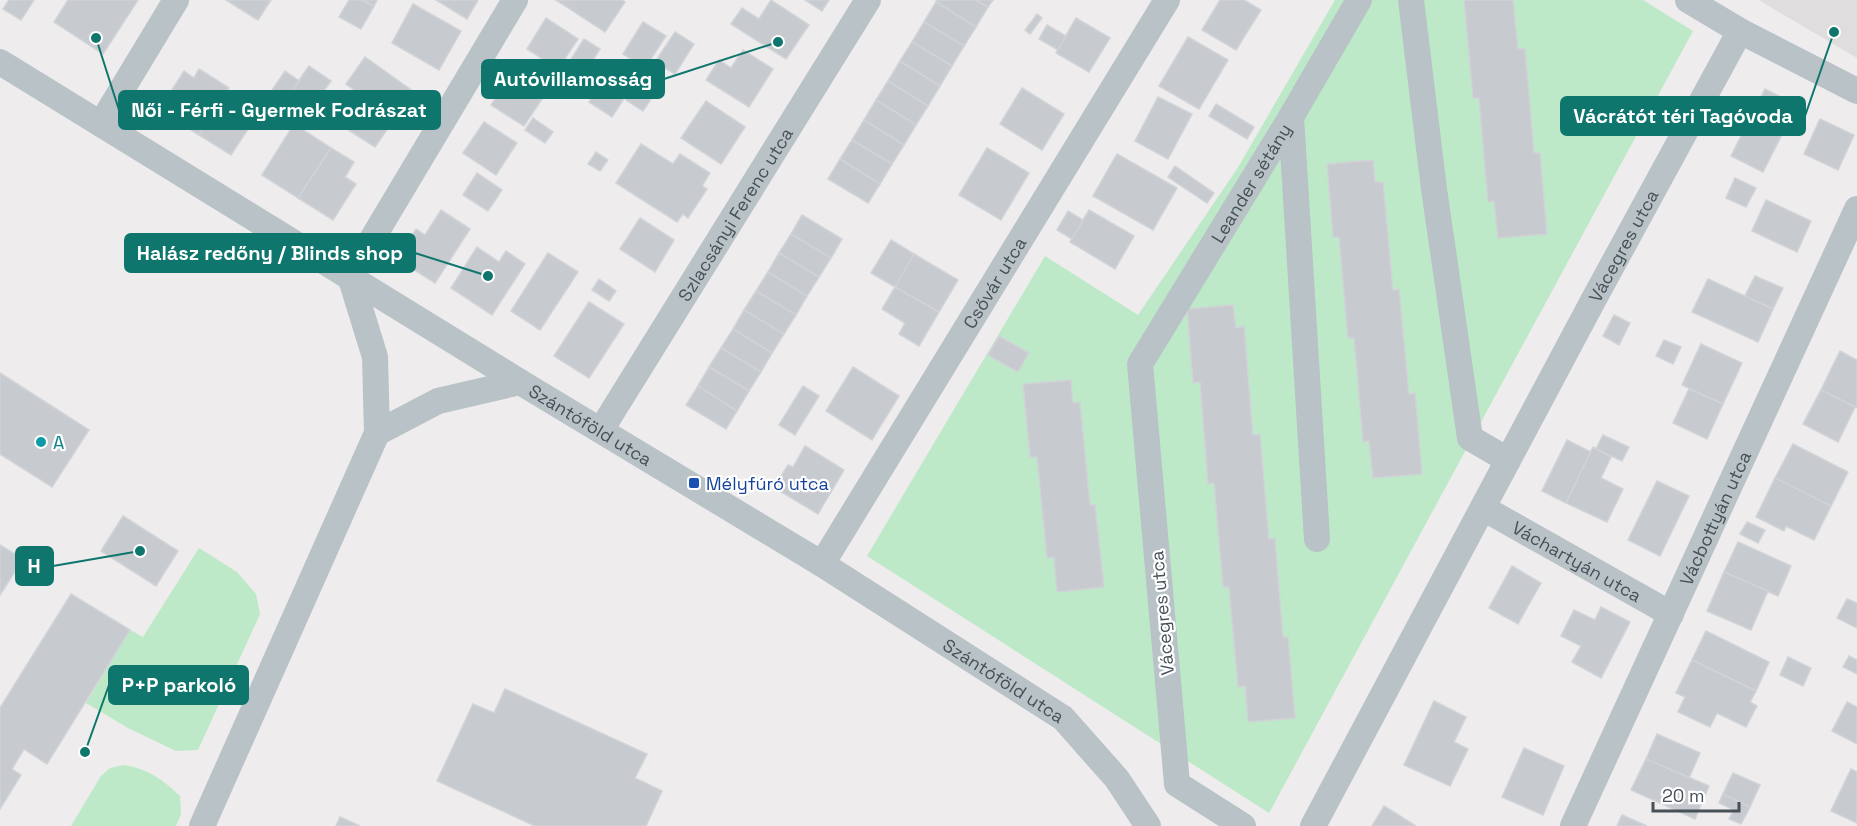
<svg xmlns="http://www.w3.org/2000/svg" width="1857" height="826" font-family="'Space Grotesk',sans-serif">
  <rect width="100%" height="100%" fill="#eeecec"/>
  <polygon fill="#dfdddd" points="1759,0 1857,0 1857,58 1767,5"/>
  <g fill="#bde9c9">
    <polygon points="1335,0 1643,0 1693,31 1269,813 867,556 1045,256 1138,315 1237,169"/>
    <polygon points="199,548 237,572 256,594 260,614 198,750 176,751 128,728 86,703 130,630 143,637"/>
    <path d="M123,765C147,768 162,779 180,796L181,814L176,826H71L101,776L110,768Z"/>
  </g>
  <g fill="#c7cace" stroke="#d0d3d7" stroke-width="1.5">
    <polygon points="9,0 34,0 21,20 3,9"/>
    <polygon points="68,0 138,0 103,54 54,22"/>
    <polygon points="226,0 271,0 258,20"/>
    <polygon points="349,0 362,0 374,6 361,29 339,17"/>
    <polygon points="362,0 377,0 374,6"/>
    <polygon points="436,0 478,0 467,19"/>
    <polygon points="556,0 622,0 625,2 605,32"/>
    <polygon points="771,0 809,25 786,59 731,24 742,8 759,19"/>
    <polygon points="805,0 829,0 822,11"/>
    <polygon points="937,0 976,0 988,7 976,27 936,2"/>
    <polygon points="976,0 993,0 988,7"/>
    <polygon points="1220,0 1244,0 1261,10 1236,50 1202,30"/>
    <polygon points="1464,0 1513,0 1518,49 1525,49 1534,153 1540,153 1547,234 1498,238 1494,201 1488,202 1479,98 1473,98"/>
    <polygon points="936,2 976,27 964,46 924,22"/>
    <polygon points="413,4 461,31 439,70 392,43"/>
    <polygon points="1037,14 1042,18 1030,34 1025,30"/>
    <polygon points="546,18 578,39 558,69 527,49"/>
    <polygon points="1076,18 1110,38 1089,72 1056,53"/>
    <polygon points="643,22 666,36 645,68 623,54"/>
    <polygon points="924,22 964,46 952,66 912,42"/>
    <polygon points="1047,25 1066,36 1058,50 1039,39"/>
    <polygon points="675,32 694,44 675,74 655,62"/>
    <polygon points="1188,37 1228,60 1199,109 1159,86"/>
    <polygon points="584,39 600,49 580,80 564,70"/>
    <polygon points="912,42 952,66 940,86 900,61"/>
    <polygon points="743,50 773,69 749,107 706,80 719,60 731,68"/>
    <polygon points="365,57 421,97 402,124 346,84"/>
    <polygon points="900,61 940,86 928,106 888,81"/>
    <polygon points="309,66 331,81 305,117 284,102"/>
    <polygon points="647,68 664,79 643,111 626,100"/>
    <polygon points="199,69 229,88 199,135 159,110 184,71 194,78"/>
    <polygon points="285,71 299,81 284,102 270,93"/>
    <polygon points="513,72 546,93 524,126 491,105"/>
    <polygon points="888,81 928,106 916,125 876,100"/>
    <polygon points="600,85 623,100 612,117 589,102"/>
    <polygon points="1022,88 1064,114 1042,150 1000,124"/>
    <polygon points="1765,89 1797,105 1763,172 1731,156"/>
    <polygon points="360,97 375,107 369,116 388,128 375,147 342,126"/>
    <polygon points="1158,97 1192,114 1168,159 1135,141"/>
    <polygon points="876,100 916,125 904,145 864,120"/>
    <polygon points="706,101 745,127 721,164 681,138"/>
    <polygon points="1216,104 1254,127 1247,139 1209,116"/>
    <polygon points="218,105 250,126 231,155 199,135"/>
    <polygon points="533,118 553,132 545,143 525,130"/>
    <polygon points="1820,119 1854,135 1838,170 1804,154"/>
    <polygon points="864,120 904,145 892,164 852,140"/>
    <polygon points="484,122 517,143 496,175 463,153"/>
    <polygon points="294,124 331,148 298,198 262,175"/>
    <polygon points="852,140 892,164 880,184 840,159"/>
    <polygon points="641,144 673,164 680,154 710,173 702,186 707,189 688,218 683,214 677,222 616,183"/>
    <polygon points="331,148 354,162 345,177 356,184 333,220 298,198"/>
    <polygon points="987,148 1029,173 1001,220 959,195"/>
    <polygon points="596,152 608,160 600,171 588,164"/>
    <polygon points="1117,154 1177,188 1153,230 1093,196"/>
    <polygon points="840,159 880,184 868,203 828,179"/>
    <polygon points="1373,160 1375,182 1383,182 1393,290 1399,289 1409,394 1415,393 1422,474 1373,478 1369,441 1363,442 1354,338 1348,338 1339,237 1333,237 1327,164"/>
    <polygon points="1175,166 1214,193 1207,203 1168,177"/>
    <polygon points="477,173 502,190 488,211 463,195"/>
    <polygon points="1735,178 1756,188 1746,207 1726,198"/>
    <polygon points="1766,200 1811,221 1797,252 1752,231"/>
    <polygon points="441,210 470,229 435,283 397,259 416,229 425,235"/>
    <polygon points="1089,210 1134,236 1115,269 1070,242"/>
    <polygon points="1068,211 1083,220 1072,239 1057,230"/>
    <polygon points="802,215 842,239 831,258 791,234"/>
    <polygon points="640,218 674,240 655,272 620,249"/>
    <polygon points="791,234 831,258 819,277 779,253"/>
    <polygon points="891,240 914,254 895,287 871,273"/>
    <polygon points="477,247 499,262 506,251 525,264 492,315 451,288"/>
    <polygon points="548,253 578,272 540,330 511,311"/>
    <polygon points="779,253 819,277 807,296 768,272"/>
    <polygon points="914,254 958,280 939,312 895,287"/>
    <polygon points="768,272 807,296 796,315 756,291"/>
    <polygon points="1755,276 1783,288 1773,309 1745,296"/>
    <polygon points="599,279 616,291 609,301 592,290"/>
    <polygon points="1708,279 1773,309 1758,342 1692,312"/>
    <polygon points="895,287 939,312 919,346 899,334 905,323 882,309"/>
    <polygon points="756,291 796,315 784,334 744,310"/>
    <polygon points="589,302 624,324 589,378 554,356"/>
    <polygon points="1233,305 1236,328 1244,326 1253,435 1260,434 1269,539 1275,538 1283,637 1288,637 1295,718 1248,722 1245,686 1238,687 1229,587 1223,587 1214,483 1208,484 1200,382 1193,383 1187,309"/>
    <polygon points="744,310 784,334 772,353 733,329"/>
    <polygon points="1614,315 1630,323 1619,345 1603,336"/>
    <polygon points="733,329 772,353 761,372 721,348"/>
    <polygon points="999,336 1029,353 1018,372 988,355"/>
    <polygon points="1664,340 1681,347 1673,364 1656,356"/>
    <polygon points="1701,344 1742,363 1723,404 1682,385"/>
    <polygon points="721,348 761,372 749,391 709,367"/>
    <polygon points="1840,351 1857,360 1857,408 1821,390"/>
    <polygon points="709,367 749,391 737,411 698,386"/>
    <polygon points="853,367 899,396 872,440 826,411"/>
    <polygon points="0,373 89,430 52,487 0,454"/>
    <polygon points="1071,380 1073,403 1080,402 1090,505 1095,505 1104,587 1057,592 1054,557 1047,558 1037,457 1030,457 1023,384"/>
    <polygon points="698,386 737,411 726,429 686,405"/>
    <polygon points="803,386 819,396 795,435 779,425"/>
    <polygon points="1689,389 1723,404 1707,439 1673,423"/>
    <polygon points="1821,390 1855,407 1838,442 1803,424"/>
    <polygon points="1603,435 1629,447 1622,461 1596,449"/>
    <polygon points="1567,440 1591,452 1566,503 1542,491"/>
    <polygon points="1793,444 1848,472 1831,506 1775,478"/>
    <polygon points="805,446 844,470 818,514 778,490 779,488 775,486 788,465 793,467"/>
    <polygon points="1593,447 1611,457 1601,478 1623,489 1607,522 1566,503"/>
    <polygon points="1775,478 1831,506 1814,540 1786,526 1784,531 1756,517"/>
    <polygon points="1657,481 1689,496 1660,556 1628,540"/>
    <polygon points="123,516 178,551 156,586 101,551"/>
    <polygon points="1747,522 1765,530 1758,543 1740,534"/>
    <polygon points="1738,542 1791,566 1778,596 1724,572"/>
    <polygon points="0,545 23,559 0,595"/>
    <polygon points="1512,566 1541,583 1518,624 1489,608"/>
    <polygon points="1724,572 1768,591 1751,630 1707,611"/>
    <polygon points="71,594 130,630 47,764 24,749 12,769 21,775 0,809 0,708"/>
    <polygon points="1847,599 1857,603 1857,628 1837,618"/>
    <polygon points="1601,607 1630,622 1601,678 1572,662 1581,646 1561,636 1574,610 1595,620"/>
    <polygon points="1706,631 1769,662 1756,691 1692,660"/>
    <polygon points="1849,656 1857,660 1857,674 1843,667"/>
    <polygon points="1788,657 1811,668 1803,686 1780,675"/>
    <polygon points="1692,660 1756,691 1750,702 1757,706 1746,727 1717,713 1710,727 1678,712 1685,697 1676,693"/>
    <polygon points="505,689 647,754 635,778 662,791 646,826 535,826 437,781 473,704 494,713"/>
    <polygon points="1434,701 1466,717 1454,742 1468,749 1450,786 1404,765"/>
    <polygon points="1847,702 1857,707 1857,744 1832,731"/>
    <polygon points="1657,734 1700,753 1689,778 1646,759"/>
    <polygon points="1524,748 1564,766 1543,815 1502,797"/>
    <polygon points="1646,759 1709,786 1695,819 1631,790"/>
    <polygon points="1851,769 1857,772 1857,823 1831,811"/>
    <polygon points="1733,773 1760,785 1750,807 1723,794"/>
    <polygon points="1723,794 1750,807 1741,824 1729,819 1734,810 1719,803"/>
    <polygon points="1384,806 1416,826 1372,826"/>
    <polygon points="1622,815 1647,826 1617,826"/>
    <polygon points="340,817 360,826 336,826"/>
  </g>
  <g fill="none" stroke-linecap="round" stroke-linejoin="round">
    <g stroke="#b8c2c7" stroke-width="26">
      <polyline points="1411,0 1434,189 1470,438 1508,460"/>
      <polyline points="1688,0 1740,31 1857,91"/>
      <path id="s1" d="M0,62L520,382L822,564L1063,718L1117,779L1148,826"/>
      <polyline points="1291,117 1317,539"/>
      <polyline points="101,124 176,0"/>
      <polyline points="350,276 515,0"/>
      <path id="s2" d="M601,430L868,0"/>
      <polyline points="377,433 438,401 520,382"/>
      <path id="s3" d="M1483,508L1671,614"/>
      <path id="s4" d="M822,564L1167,0"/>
      <polyline points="202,826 377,433 375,357 350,276"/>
      <path id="s5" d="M1243,826L1177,784L1140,364L1291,117L1359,0"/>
      <path id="s6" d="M1313,826L1595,297L1740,31"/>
      <path id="s7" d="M1573,826L1857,209"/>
    </g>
  </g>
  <circle fill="#0f9aa8" stroke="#fff" stroke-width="2" cx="41" cy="442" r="6"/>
  <rect fill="#1a4fb4" stroke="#fff" stroke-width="2" x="688" y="477" width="12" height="12" rx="3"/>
  <g text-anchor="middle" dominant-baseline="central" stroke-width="4.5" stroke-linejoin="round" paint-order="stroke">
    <g font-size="18" fill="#465157" stroke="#fff">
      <text stroke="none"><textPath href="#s5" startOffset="712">Leander sétány</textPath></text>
      <text stroke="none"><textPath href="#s2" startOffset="254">Szlacsányi Ferenc utca</textPath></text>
      <text stroke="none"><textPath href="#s6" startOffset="658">Vácegres utca</textPath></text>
      <text stroke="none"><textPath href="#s4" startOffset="330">Csővár utca</textPath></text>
      <text stroke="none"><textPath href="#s1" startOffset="693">Szántóföld utca</textPath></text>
      <text stroke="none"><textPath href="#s7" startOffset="339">Vácbottyán utca</textPath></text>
      <text stroke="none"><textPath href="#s3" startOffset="108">Váchartyán utca</textPath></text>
      <text transform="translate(1162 613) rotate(-95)">Vácegres utca</text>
      <text stroke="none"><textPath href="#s1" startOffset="1179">Szántóföld utca</textPath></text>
    </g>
    <g font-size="18" fill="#0d838f" stroke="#fff" text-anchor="start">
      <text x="53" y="442">A</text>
    </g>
    <g font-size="18" fill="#164399" stroke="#fff" text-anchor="start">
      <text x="706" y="483">Mélyfúró utca</text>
    </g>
  </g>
  <path fill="none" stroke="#0f766e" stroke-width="2" d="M778 42L664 79M96 38L119 110M1834 32L1805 116M488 276L415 253M140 551L53 566M85 752L109 685"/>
  <g fill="#0f766e" stroke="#fff" stroke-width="2">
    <circle cx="778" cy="42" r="6"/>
    <circle cx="96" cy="38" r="6"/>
    <circle cx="1834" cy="32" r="6"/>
    <circle cx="488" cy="276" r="6"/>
    <circle cx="140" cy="551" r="6"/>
    <circle cx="85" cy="752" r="6"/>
  </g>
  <g fill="#0f766e" stroke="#0f766e" stroke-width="2">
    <rect x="482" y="60" width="182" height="38" rx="6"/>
    <rect x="119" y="91" width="321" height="38" rx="6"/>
    <rect x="1561" y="97" width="244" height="38" rx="6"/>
    <rect x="125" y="234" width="290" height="38" rx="6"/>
    <rect x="16" y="547" width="37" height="38" rx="6"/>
    <rect x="109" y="666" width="139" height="38" rx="6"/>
  </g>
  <g font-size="20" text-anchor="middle" font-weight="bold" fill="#fff">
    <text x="573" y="86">Autóvillamosság</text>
    <text x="279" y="117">Női - Férfi - Gyermek Fodrászat</text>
    <text x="1683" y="123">Vácrátót téri Tagóvoda</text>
    <text x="270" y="260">Halász redőny / Blinds shop</text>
    <text x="34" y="573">H</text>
    <text x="179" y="692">P+P parkoló</text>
  </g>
  <path d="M1653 802v9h86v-9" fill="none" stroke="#465157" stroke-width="3"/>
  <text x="1662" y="802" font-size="18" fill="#465157" stroke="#ffffff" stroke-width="4.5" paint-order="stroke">20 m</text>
</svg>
